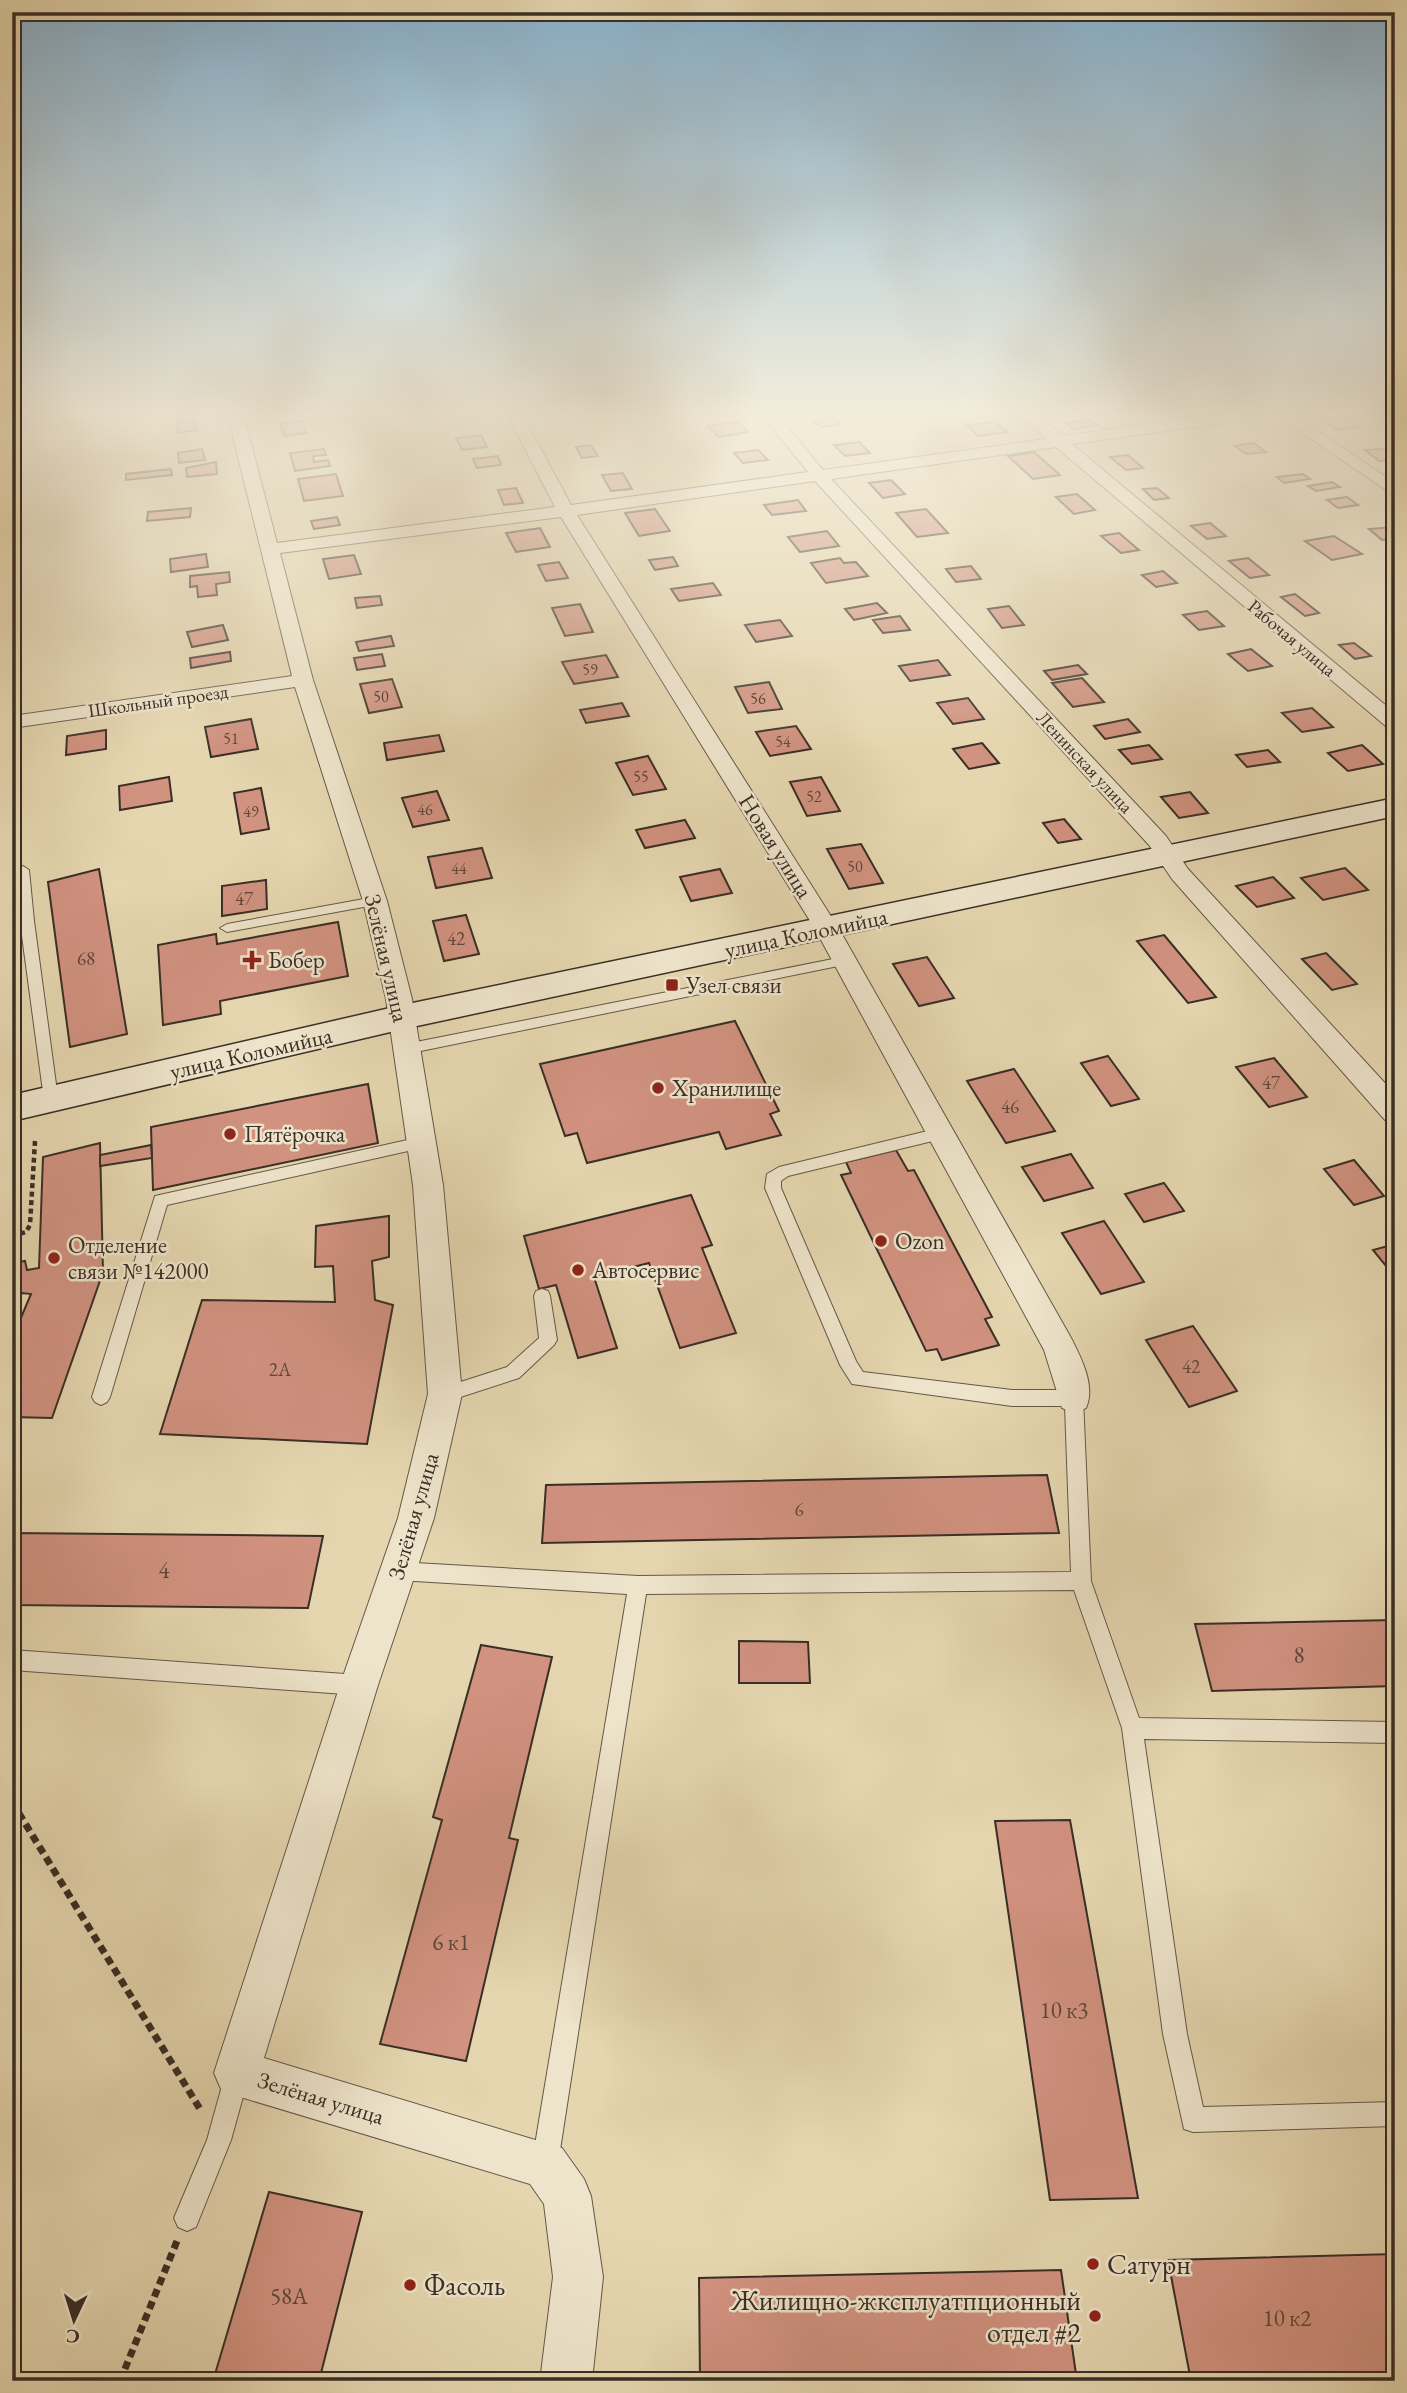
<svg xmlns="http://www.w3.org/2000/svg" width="1407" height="2393" font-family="'EB Garamond',serif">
  <rect width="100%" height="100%" fill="#e5d6af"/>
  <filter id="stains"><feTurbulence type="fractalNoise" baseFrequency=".00286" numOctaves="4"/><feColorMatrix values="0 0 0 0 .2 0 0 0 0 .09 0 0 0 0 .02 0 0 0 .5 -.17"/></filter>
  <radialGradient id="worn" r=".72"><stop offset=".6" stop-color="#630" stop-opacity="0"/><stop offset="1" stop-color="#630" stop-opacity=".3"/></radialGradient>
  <g fill="#d19280" stroke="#392e26" stroke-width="2">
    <polygon points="1343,416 1359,427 1336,430 1321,419"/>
    <polygon points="833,417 841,424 821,427 813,421"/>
    <polygon points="195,419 197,430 178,433 177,422"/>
    <polygon points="1090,420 1098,425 1073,429 1066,423"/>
    <polygon points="302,421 306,433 284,436 280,423"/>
    <polygon points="738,422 748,432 718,437 708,426"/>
    <polygon points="995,422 1007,432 978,436 967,425"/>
    <polygon points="481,435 487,447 462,450 456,438"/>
    <polygon points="859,442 870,453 845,456 834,445"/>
    <polygon points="1254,443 1266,452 1246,454 1235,446"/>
    <polygon points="591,445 598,456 582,458 576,447"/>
    <polygon points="1395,448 1395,460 1379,461 1365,450"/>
    <polygon points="202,449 205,460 179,463 178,453"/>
    <polygon points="324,449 326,455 313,456 314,462 328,460 330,466 295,471 290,453"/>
    <polygon points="758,450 768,460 743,463 734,453"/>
    <polygon points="1034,452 1060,475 1033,479 1008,456"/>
    <polygon points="1128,455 1143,468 1126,470 1110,457"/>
    <polygon points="498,456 501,465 477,468 473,459"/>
    <polygon points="216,462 217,474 187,477 186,468"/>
    <polygon points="171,469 172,475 126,480 126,474"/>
    <polygon points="623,473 632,489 611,491 602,475"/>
    <polygon points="336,474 343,496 304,501 298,479"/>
    <polygon points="1303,474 1310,479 1284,483 1277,477"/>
    <polygon points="891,480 905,494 883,498 869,483"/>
    <polygon points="1332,482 1340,487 1316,491 1308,486"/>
    <polygon points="516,488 523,503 504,505 498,490"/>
    <polygon points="1157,488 1169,498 1154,500 1143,489"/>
    <polygon points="1077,494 1095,510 1074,514 1056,497"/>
    <polygon points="1347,497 1358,505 1338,508 1327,500"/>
    <polygon points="798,500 806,511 772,515 764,505"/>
    <polygon points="191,508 190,517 147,521 148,512"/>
    <polygon points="655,509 670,531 639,536 625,513"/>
    <polygon points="926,509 948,533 917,537 896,513"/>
    <polygon points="337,517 340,525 314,529 311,521"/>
    <polygon points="1210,523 1226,536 1207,539 1191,526"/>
    <polygon points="1394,527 1395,538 1382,540 1369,529"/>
    <polygon points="540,528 550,547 516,552 506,533"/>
    <polygon points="827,531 839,546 800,552 788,537"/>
    <polygon points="1119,533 1139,550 1121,553 1101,536"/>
    <polygon points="1334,536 1362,554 1332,560 1305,541"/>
    <polygon points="206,554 208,567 171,572 170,559"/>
    <polygon points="354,555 361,574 329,579 323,559"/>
    <polygon points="673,557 678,566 655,570 649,560"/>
    <polygon points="840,558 844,563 856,562 868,576 826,583 811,563"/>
    <polygon points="1248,558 1269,575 1250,578 1229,561"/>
    <polygon points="559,562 568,578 546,581 538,565"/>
    <polygon points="971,566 981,579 956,582 946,569"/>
    <polygon points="1163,571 1177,583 1156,587 1142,575"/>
    <polygon points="229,572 230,582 216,584 217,595 198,597 197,586 190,587 190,576"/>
    <polygon points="713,583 721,595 679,601 671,589"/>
    <polygon points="1295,594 1319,613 1305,616 1281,597"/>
    <polygon points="380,596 382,605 357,608 355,598"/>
    <polygon points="877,603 887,613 854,620 845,609"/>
    <polygon points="580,604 593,632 565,636 552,608"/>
    <polygon points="1009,606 1024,625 1002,628 988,609"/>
    <polygon points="1207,611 1224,626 1199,630 1183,615"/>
    <polygon points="900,616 910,630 883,633 873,620"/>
    <polygon points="780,620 792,636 756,642 745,625"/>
    <polygon points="223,625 228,640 192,647 187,632"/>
    <polygon points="391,636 394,646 359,651 356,642"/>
    <polygon points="1354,643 1371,656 1355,659 1339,645"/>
    <polygon points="1251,649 1272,666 1248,671 1228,654"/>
    <polygon points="230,652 231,661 191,668 190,658"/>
    <polygon points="382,654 385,666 357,670 354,658"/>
    <polygon points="606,655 618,677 574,684 562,662"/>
    <polygon points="938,660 950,675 910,681 899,666"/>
    <polygon points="1078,665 1087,674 1052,680 1044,671"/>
    <polygon points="1082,678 1104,702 1073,707 1052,683"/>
    <polygon points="392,679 402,707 369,713 360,684"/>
    <polygon points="769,682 782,709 748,713 735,687"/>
    <polygon points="968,698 984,719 953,724 937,703"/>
    <polygon points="622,703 629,716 586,723 580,710"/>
    <polygon points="1312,708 1333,727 1302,732 1282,713"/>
    <polygon points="251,719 258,749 211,757 205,727"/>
    <polygon points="1128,719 1140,732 1105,739 1094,726"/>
    <polygon points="796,726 811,749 770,756 756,732"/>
    <polygon points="106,730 106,749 66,755 67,736"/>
    <polygon points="439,735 444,751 387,760 384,743"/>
    <polygon points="982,743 999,763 969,769 953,749"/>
    <polygon points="1149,745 1162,759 1132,764 1119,750"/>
    <polygon points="1362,745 1383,764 1348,771 1328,753"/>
    <polygon points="1268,750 1280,762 1247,767 1236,755"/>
    <polygon points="648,756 666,789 633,795 616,763"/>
    <polygon points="169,777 172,801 120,810 119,786"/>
    <polygon points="821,777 840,811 807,816 790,782"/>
    <polygon points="261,788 269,829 241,834 234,793"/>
    <polygon points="437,791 449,820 413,827 402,798"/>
    <polygon points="1190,792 1208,813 1179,818 1161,797"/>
    <polygon points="1064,819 1081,839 1058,843 1043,823"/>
    <polygon points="685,820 695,838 645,848 636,830"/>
    <polygon points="861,844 883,883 849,889 827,849"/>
    <polygon points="482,848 492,878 436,888 428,857"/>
    <polygon points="1345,868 1368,890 1323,900 1301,878"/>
    <polygon points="99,869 127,1034 70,1047 48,882"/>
    <polygon points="720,869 732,893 691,901 680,877"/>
    <polygon points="1273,877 1294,898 1257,907 1236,886"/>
    <polygon points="266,880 267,909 222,916 222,886"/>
    <polygon points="466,915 479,954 444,961 433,921"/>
    <polygon points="338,922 348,976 220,1001 221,1014 163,1025 158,945 216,934 217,944"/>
    <polygon points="1164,935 1216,997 1188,1003 1137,941"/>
    <polygon points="1326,953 1357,984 1332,990 1302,959"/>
    <polygon points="927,957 954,998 919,1006 893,964"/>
    <polygon points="735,1021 779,1111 770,1114 781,1135 726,1149 719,1132 587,1163 577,1133 565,1136 540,1064"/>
    <polygon points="1108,1056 1139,1099 1111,1106 1081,1063"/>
    <polygon points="1274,1058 1307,1097 1269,1107 1236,1067"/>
    <polygon points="1014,1069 1055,1131 1006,1143 967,1081"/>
    <polygon points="368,1084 378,1143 153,1190 151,1127"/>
    <polygon points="100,1143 103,1272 52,1418 12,1417 12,1339 31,1294 22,1293 15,1307 12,1307 12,1263 25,1261 27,1270 39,1268 43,1157"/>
    <polygon points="151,1145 152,1158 100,1166 100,1155"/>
    <polygon points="896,1150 908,1171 914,1170 992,1317 985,1319 999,1345 942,1360 937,1349 926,1351 841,1175 851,1173 846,1162"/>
    <polygon points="1071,1154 1093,1188 1044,1201 1022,1167"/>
    <polygon points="1354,1160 1384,1196 1354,1205 1324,1169"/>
    <polygon points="1164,1183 1184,1211 1144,1222 1125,1194"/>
    <polygon points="691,1195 712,1245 702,1248 736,1333 680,1348 649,1263 594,1277 617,1348 578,1358 556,1285 539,1289 524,1236"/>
    <polygon points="389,1216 389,1257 372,1261 375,1300 393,1305 367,1444 160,1434 202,1300 335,1302 333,1266 315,1267 316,1226"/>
    <polygon points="1104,1221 1144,1282 1101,1294 1062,1233"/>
    <polygon points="1395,1244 1395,1277 1373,1250"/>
    <polygon points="1193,1326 1237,1391 1189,1407 1146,1340"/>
    <polygon points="1047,1475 1059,1533 542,1543 546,1485"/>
    <polygon points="12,1533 323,1536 308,1608 12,1605"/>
    <polygon points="1395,1620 1395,1686 1212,1691 1195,1624"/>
    <polygon points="739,1641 808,1642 810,1683 739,1683"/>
    <polygon points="481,1645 552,1657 509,1838 518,1840 466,2061 380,2044 442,1820 433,1817"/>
    <polygon points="1070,1820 1138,2198 1050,2200 995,1821"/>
    <polygon points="269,2192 362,2212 319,2381 213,2381"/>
    <polygon points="1395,2254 1395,2377 1191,2381 1168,2260"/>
    <polygon points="1061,2270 1077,2381 700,2381 699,2278"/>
  </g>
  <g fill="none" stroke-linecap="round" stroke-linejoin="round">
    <defs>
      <g id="lane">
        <polygon points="64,416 106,416 68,422 64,420"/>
        <polygon points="31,423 35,425 34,427 12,430 12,425"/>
        <polygon points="23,866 29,870 34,921 58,1099 51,1104 44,1099 20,921 17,870"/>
        <polygon points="375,897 381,901 380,904 227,932 220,928 227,924"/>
        <polygon points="843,957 850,961 848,964 406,1054 399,1049 406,1044"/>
        <polygon points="940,1128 945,1130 948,1134 945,1138 788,1176 781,1181 781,1188 856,1361 863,1372 1012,1390 1074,1390 1080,1393 1083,1398 1091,1581 1139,1718 1395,1722 1395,1743 1144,1739 1187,2034 1203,2107 1395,2102 1395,2126 1193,2132 1184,2129 1163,2034 1122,1728 1074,1590 646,1594 558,2163 554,2172 545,2176 536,2172 532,2163 627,1594 398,1580 391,1578 388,1571 391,1564 398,1562 638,1576 1071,1572 1065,1406 1012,1406 852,1384 840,1365 765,1188 767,1174 779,1167"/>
        <polygon points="421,1137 429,1143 426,1147 167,1205 110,1397 107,1402 101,1405 95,1402 92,1397 155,1196"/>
        <polygon points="542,1289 548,1291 550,1296 557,1340 554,1345 519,1378 445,1402 439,1399 436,1394 439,1389 507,1367 539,1338 534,1296 536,1291"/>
        <polygon points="12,1650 359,1675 366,1678 369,1685 366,1692 359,1695 12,1670"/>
        <polygon points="237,2063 246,2066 249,2075 231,2140 196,2227 187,2231 178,2227 174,2218 207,2140 225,2075 228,2066"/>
      </g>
      <g id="street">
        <path d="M228,416H244L277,543L555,507L508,416H523L571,505L808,472L763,416H778L823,470L1046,439L1022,416H1039L1063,436L1204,416H1247L1240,421L1072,444L1395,713V730L1388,728L1056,447L831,479L1166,836L1188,869L1395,1094V1123L1385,1120L1172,879L1149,845L815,481L577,515L839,929L1070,1336C1081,1357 1096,1386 1086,1408L1074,1413L1062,1408L1044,1350L815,929L561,517L280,553L313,680L387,901L412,999L443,1185L462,1394L434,1518L378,1685L264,2058L562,2148L584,2179L591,2196L603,2277L592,2381H540L553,2277L544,2204L530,2184L237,2096L221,2089L214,2073L340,1685L398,1518L428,1394L413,1185L386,999L363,901L295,687L12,728V716L292,676Z"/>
        <polygon points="1277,416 1295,416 1395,483 1395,496"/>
      </g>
      <polygon id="secondary" points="1395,798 1395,816 403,1029 12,1121 12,1095 403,1005"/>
    </defs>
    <use href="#lane" stroke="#645848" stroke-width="2"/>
    <use href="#street" stroke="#645848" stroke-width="2"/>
    <use href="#secondary" stroke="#392e26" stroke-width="3"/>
    <polyline stroke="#392e26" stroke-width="4.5" stroke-dasharray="5 3.5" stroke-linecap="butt" points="12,1236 26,1232 30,1225 35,1141"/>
    <g stroke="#392e26" stroke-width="7" stroke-dasharray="8 5" stroke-linecap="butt">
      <polyline points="12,1802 200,2109"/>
      <polyline points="120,2381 177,2241"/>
    </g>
    <use href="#lane" fill="#eee4cb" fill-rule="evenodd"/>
    <use href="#street" fill="#eee4cb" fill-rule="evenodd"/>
    <use href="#secondary" fill="#eee4cb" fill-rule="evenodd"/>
  </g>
  <linearGradient id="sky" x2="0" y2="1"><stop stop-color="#88b5d3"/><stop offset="0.55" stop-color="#f3eddb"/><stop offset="1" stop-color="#f3eddb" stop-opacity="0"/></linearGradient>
  <rect width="1407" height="751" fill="url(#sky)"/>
  <g fill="#8f2418" stroke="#eee4cb" stroke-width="2.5">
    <path d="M248.5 949.5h7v7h7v7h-7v7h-7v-7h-7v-7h7z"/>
    <rect x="665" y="978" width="14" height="14" rx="3.5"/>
    <circle cx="658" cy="1088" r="7"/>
    <circle cx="230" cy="1134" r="7"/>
    <circle cx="881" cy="1241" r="7"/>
    <circle cx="54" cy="1258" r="7"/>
    <circle cx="578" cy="1270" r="7"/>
    <circle cx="1093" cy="2264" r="7"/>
    <circle cx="410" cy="2285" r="7"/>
    <circle cx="1095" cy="2316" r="7"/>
  </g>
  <g text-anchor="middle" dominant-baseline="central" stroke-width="5" stroke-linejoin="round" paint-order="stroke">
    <g font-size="16" fill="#5f473c">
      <text x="590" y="669">59</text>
      <text x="381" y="696">50</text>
      <text x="758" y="698">56</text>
      <text x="231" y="738">51</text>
      <text x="783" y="741">54</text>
      <text x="641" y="776">55</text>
      <text x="814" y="796">52</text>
      <text x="425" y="809">46</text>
      <text x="251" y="811">49</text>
      <text x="855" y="866">50</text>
      <text x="459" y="868">44</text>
    </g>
    <g font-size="19" fill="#392e26" stroke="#eee4cb">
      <text transform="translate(1292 638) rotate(40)">Рабочая улица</text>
      <text transform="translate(158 701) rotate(-8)">Школьный проезд</text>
      <text transform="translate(1085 762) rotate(47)">Ленинская улица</text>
    </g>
    <g font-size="19" fill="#5f473c">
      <text x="244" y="898">47</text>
      <text x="456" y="938">42</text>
      <text x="86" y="958">68</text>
      <text x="1271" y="1082">47</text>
      <text x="1010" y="1106">46</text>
      <text x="1191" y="1366">42</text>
      <text x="280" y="1369">2А</text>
      <text x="799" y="1509">6</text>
    </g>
    <g font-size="23" fill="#392e26" stroke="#eee4cb">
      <text transform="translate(776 846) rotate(58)">Новая улица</text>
      <text transform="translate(806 933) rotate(-12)">улица Коломийца</text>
      <text transform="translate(387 958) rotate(77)">Зелёная улица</text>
      <text transform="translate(251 1053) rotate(-13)">улица Коломийца</text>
      <text transform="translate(413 1516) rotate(-74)">Зелёная улица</text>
      <text transform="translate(321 2098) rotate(17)">Зелёная улица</text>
    </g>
    <g font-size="23" fill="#392e26" stroke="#eee4cb" text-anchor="start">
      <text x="268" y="960">Бобер</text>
      <text x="686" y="985">Узел связи</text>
      <text x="672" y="1088">Хранилище</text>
      <text x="244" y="1134">Пятёрочка</text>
      <text x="895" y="1241">Ozon</text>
      <text x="68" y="1245">Отделение<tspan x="68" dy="26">связи №142000</tspan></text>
      <text x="592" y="1270">Автосервис</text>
    </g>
    <g font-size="23" fill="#5f473c">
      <text x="164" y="1570">4</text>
      <text x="1299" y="1655">8</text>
      <text x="451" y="1942">6 к1</text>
      <text x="1064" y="2010">10 к3</text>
      <text x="289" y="2296">58А</text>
      <text x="1287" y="2318">10 к2</text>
    </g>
    <g font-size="28" fill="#392e26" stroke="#eee4cb" text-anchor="start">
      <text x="1107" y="2264">Сатурн</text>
      <text x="424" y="2285">Фасоль</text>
      <text x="1081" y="2300" text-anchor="end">Жилищно-жксплуатпционный<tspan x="1081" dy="32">отдел #2</tspan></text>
    </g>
  </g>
  <rect width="1407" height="2393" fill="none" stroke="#e5d6af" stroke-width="42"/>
  <rect x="14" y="14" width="1379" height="2365" fill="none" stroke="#392e26" stroke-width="3.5"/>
  <rect x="21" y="21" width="1365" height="2351" fill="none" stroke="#392e26" stroke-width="2"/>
  <g transform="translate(74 2320) rotate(184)" stroke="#eee4cb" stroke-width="5" paint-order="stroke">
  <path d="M0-5L12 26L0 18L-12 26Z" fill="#392e26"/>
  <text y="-10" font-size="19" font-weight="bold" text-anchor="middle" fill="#392e26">С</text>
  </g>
  <rect width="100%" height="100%" filter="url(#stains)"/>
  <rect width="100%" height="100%" fill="url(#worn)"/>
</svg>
